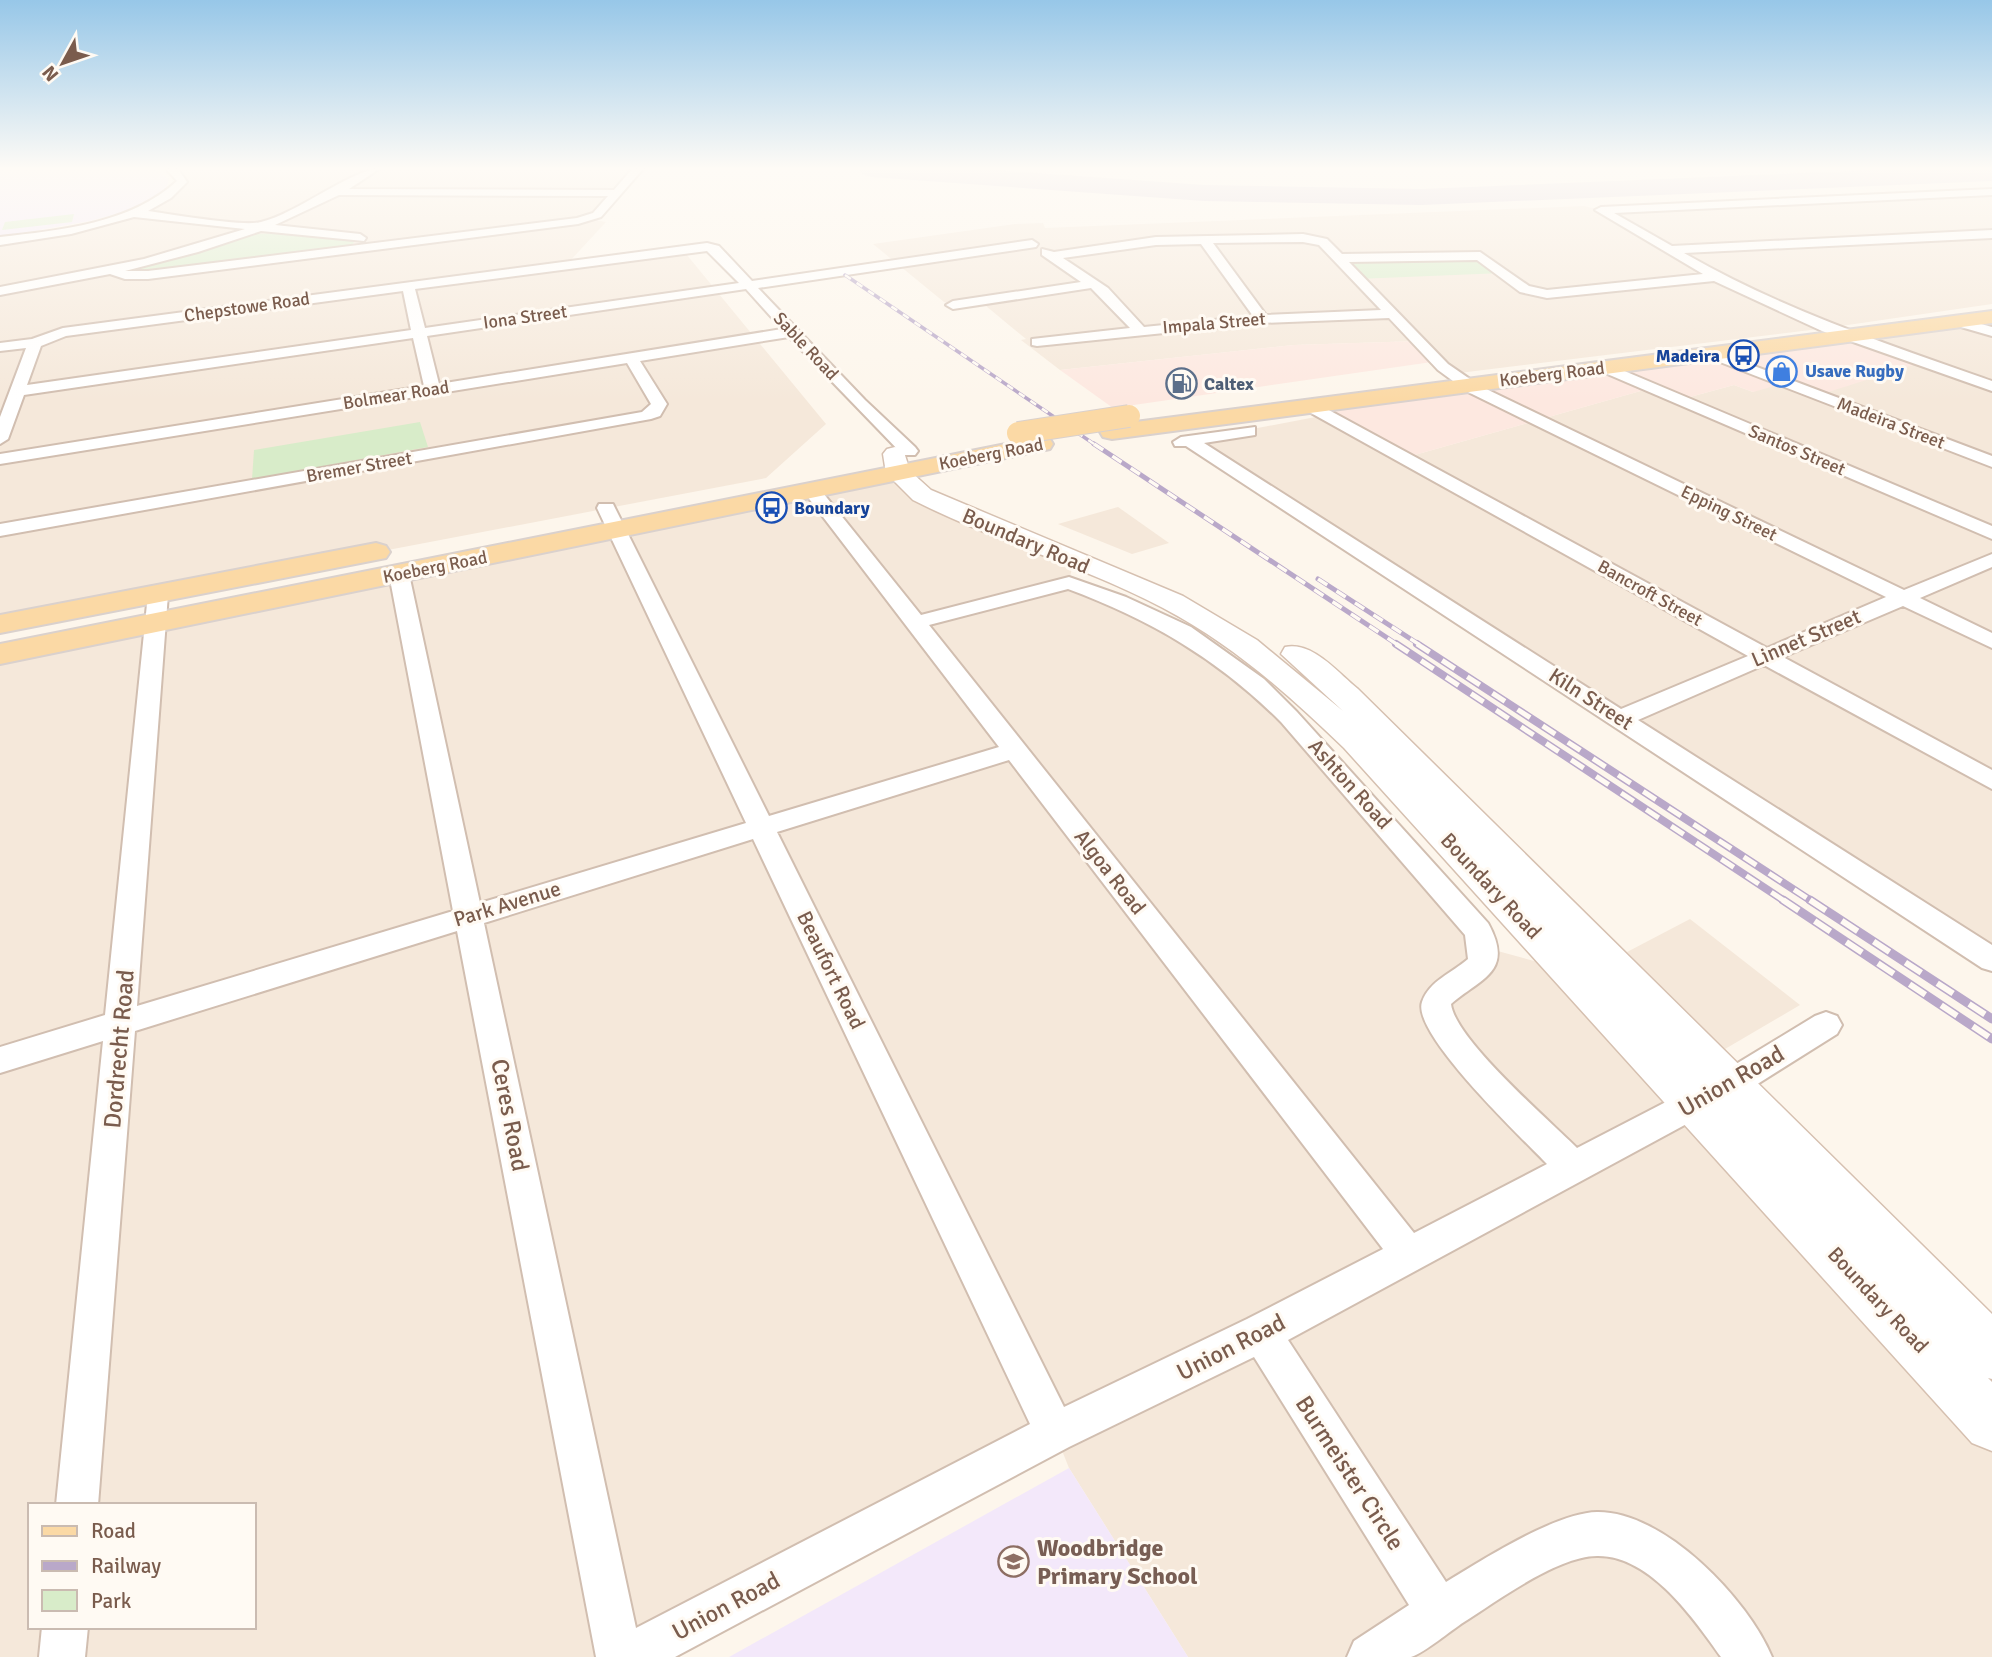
<svg xmlns="http://www.w3.org/2000/svg" width="1992" height="1657" font-family="Signika,sans-serif">
  <rect width="100%" height="100%" fill="#fdf6ec"/>
  <g fill="#f5e8da" fill-rule="evenodd">
    <polygon points="171,169 638,169 590,219 606,222 568,263 682,249 826,424 766,478 0,624 0,241 60,232 132,213 182,182"/>
    <polygon points="1992,192 1992,304 1827,328 1451,374 1418,341 1294,345 1060,370 1021,340 1026,339 980,301 953,305 944,302 873,244 1015,224 1043,223 1045,228 1584,206 1601,210"/>
    <polygon points="1992,317 1992,960 1189,441 1326,415 1404,458 1651,388 1679,400 1734,385 1753,392 1849,337"/>
    <path d="M898,473L907,484L1073,561L1069,583L1089,589L1256,684L1483,947L1570,971L1992,1423V1657H1188L1069,1468L1055,1433L628,1657H0V654ZM30,1505H254V1627H30Z"/>
    <polygon points="1118,507 1169,543 1132,554 1058,524"/>
    <polygon points="1690,919 1800,1005 1725,1049 1627,952"/>
  </g>
  <g fill="#fde8e0">
    <polygon points="1849,337 1923,362 1819,395 1785,383 1753,392 1734,385 1679,400 1651,388 1404,458 1308,405"/>
    <polygon points="1418,341 1439,361 1113,408 1060,370 1294,345"/>
  </g>
  <g fill="#f3e8fa">
    <polygon points="0,169 153,169 169,179 166,189 150,201 127,211 90,221 0,237"/>
    <polygon points="1069,1468 1188,1657 729,1657"/>
  </g>
  <g fill="#d8ecc9">
    <polygon points="74,214 72,222 2,230 5,222"/>
    <polygon points="274,233 355,241 350,247 148,272 134,271 137,267 256,234"/>
    <polygon points="1472,255 1503,273 1357,279 1340,258"/>
    <polygon points="420,422 428,447 252,479 254,450"/>
  </g>
  <g fill="none" stroke-linecap="round" stroke-linejoin="round">
    <polygon fill="#dbcfda" fill-rule="evenodd" points="858,169 981,169 1204,185 1422,189 1899,169 1992,169 1992,181 1422,205 1204,201 871,177 862,174"/>
    <defs>
      <g id="street">
        <path d="M166,169H178L187,182L171,198L148,211C170,214 244,227 261,222C296,214 352,169 379,169L349,189L614,190L632,169H643L601,217L578,224L148,279H125L110,274L0,295V287L144,259L245,229L134,217L71,234L0,245V237C61,230 130,224 177,181ZM339,195H340L608,196L593,213L577,218L148,271H125L198,252L261,231L364,241L366,238L360,234L275,225Z"/>
        <path d="M1992,189V195L1614,213L1672,246L1992,230V238L1684,253C1781,309 1886,344 1992,381V391L1822,331L1714,281L1547,298L1520,292L1477,260L1349,262L1448,364L1480,386L1904,590L1992,554V567L1920,598L1992,633V648L1903,606L1783,657L1992,770V789L1764,665L1638,720L1992,945V971L1982,968L1186,446H1175L1173,442L1181,437L1255,427V435L1204,443L1621,709L1748,656L1302,408V402H1314L1767,648L1886,597L1468,392L1438,370L1389,318L1262,323L1037,346L1032,345V339L1130,328L1091,288L953,309L946,305L953,301L1081,282L1042,255V249L1054,252L1156,237L1303,234L1327,239L1342,254L1480,252L1529,286L1547,290L1703,274L1595,210L1601,207ZM1303,242L1319,245L1381,310L1266,315L1213,243ZM1201,244L1253,316L1144,327L1108,288L1063,258L1156,245Z"/>
        <path d="M1032,240L1038,244L1036,247L758,288L865,400L915,447L918,451L915,455H903L789,337L640,361L667,404L660,416L651,419L0,536V524L642,412L651,404L627,363L0,464V454L424,386L413,338L24,395L8,439L0,444V417L26,348L0,351V343L32,339L63,328L707,243L719,246L752,281ZM707,251L739,283L425,328L415,289ZM746,289L782,329L439,384L427,336ZM403,291L411,330L27,385L41,346L66,336Z"/>
        <polygon points="1959,318 1992,327 1992,336 1954,325 1954,319"/>
        <polygon points="1712,350 1992,456 1992,467 1707,357 1707,351"/>
        <polygon points="1603,362 1992,526 1992,539 1598,370 1598,364"/>
        <path d="M813,487L819,488L921,615L1069,577L1126,597L1191,627L1264,679L1297,712L1488,923C1515,972 1481,978 1451,1004C1455,1039 1549,1120 1577,1148L1718,1075L1815,1016L1826,1012L1837,1016L1842,1025L1837,1034L1740,1095L1288,1340L1446,1582C1482,1560 1555,1513 1597,1512C1664,1511 1748,1599 1772,1657H1721C1694,1619 1650,1555 1597,1556C1558,1556 1497,1601 1464,1622C1450,1631 1426,1652 1411,1657C1396,1657 1363,1657 1347,1657L1354,1641L1409,1605L1254,1357L1069,1447L675,1657H596L457,931L135,1031L98,1505H56L103,1041L0,1073V1047L105,1015L148,594L151,590H165L168,594L137,1006L453,911L389,574L392,570L399,568L409,574L480,903L746,823L597,508L599,504H613L769,816L999,747L807,496L804,492ZM1068,589C1151,620 1218,659 1281,722L1465,935L1468,959C1452,973 1429,981 1422,1002C1411,1033 1523,1139 1547,1164L1414,1233L929,625ZM1009,760L1383,1249L1247,1319L1064,1407L777,832ZM753,839L1030,1424L636,1628L484,923Z"/>
        <polygon points="42,1627 88,1627 85,1657 39,1657"/>
      </g>
      <path id="secondary" d="M895,447L903,449L910,471L931,490L1183,596L1257,640L1343,711L1281,654L1285,647C1313,641 1338,673 1358,689L1992,1314V1379L1988,1378L1992,1382V1451L1972,1443L1344,748C1289,695 1232,644 1163,608C1083,566 994,541 913,500L886,473L883,454L887,449Z"/>
      <g id="primary">
        <polygon points="1992,311 1992,323 1112,439 1103,437 1100,432 1103,427 1112,425"/>
        <polygon points="1041,437 1050,439 1053,444 1050,449 0,664 0,644"/>
        <polygon points="376,543 386,546 390,552 386,558 0,633 0,615"/>
      </g>
    </defs>
    <use href="#street" stroke="#d1beb0" stroke-width="4"/>
    <use href="#secondary" stroke="#d6c0b0" stroke-width="3"/>
    <use href="#primary" stroke="#dad1cd" stroke-width="4"/>
    <use href="#street" fill="#fff" fill-rule="evenodd"/>
    <use href="#secondary" fill="#fff" fill-rule="evenodd"/>
    <use href="#primary" fill="#fbd9a5" fill-rule="evenodd"/>
    <defs>
      <polyline id="rail-far3" points="845,275 1097,446"/>
      <g id="rail-far2">
        <polyline points="1094,444 1398,645"/>
        <polyline points="1318,579 1420,645"/>
      </g>
      <g id="rail-far1">
        <polyline points="1396,644 1786,902"/>
        <polyline points="1417,644 1813,902"/>
      </g>
      <g id="rail">
        <polyline points="1783,900 1992,1039"/>
        <polyline points="1810,900 1992,1019"/>
      </g>
    </defs>
    <use href="#rail-far3" stroke="#b9a8c9" stroke-width="3.5"/>
    <use href="#rail-far2" stroke="#b9a8c9" stroke-width="5"/>
    <use href="#rail-far1" stroke="#b9a8c9" stroke-width="8"/>
    <use href="#rail" stroke="#b9a8c9" stroke-width="9"/>
    <use href="#rail-far3" stroke="#fffaf3" stroke-width="2.5" stroke-dasharray="7" stroke-linecap="butt"/>
    <use href="#rail-far2" stroke="#fffaf3" stroke-width="3.5" stroke-dasharray="11" stroke-linecap="butt"/>
    <use href="#rail-far1" stroke="#fffaf3" stroke-width="5" stroke-dasharray="15" stroke-linecap="butt"/>
    <use href="#rail" stroke="#fffaf3" stroke-width="6" stroke-dasharray="19" stroke-linecap="butt"/>
    <defs>
      <polyline id="primary-bridge" points="1018,433 1129,416"/>
    </defs>
    <use href="#primary-bridge" stroke="#dad1cd" stroke-width="24" stroke-linecap="butt"/>
    <use href="#primary-bridge" stroke="#fbd9a5" stroke-width="22"/>
  </g>
  <linearGradient id="sky" x2="0" y2="1"><stop stop-color="#97c7e8"/><stop offset="0.42" stop-color="#fefbf6"/><stop offset="1" stop-color="#fefbf6" stop-opacity="0"/></linearGradient>
  <rect width="1992" height="401" fill="url(#sky)"/>
  <defs>
    <symbol id="bus-ring" viewBox="-11 -11 22 22"><circle r="9.5" fill="#fffaf3" stroke="#1a4fb4" stroke-width="1.5"/><path d="M-5-6H5V4H4V6H2V4H-2V6H-4V4H-5ZM-3.5-4V0h7V-4ZM-3.5 1.2v1.5H-2V1.2ZM2 1.2v1.5H3.5V1.2Z" fill="#1a4fb4"/></symbol>
    <symbol id="shop-ring" viewBox="-11 -11 22 22"><circle r="9.5" fill="#fffaf3" stroke="#3f7fe0" stroke-width="1.5"/><path d="M-5-2.5h2.3a2.7 3.5 0 0 1 5.4 0H5L5.5 6h-11ZM-1.5-2.5h3a1.5 2.3 0 0 0-3 0Z" fill="#3f7fe0"/></symbol>
    <symbol id="fuel-ring" viewBox="-11 -11 22 22"><circle r="9.5" fill="#fffaf3" stroke="#5c6f8a" stroke-width="1.5"/><path d="M-5.5-6h7V0h2V4h1.3V-2.5L3-4.5l.8-.8L6-3V5H2.5V1h-1V6h-7ZM-4.2-4.7v3.2H.2V-4.7Z" fill="#5c6f8a"/></symbol>
    <symbol id="school-ring" viewBox="-11 -11 22 22"><circle r="9.5" fill="#fffaf3" stroke="#8d6e63" stroke-width="1.5"/><path d="M0-5L7-2L0 1L-7-2ZM-4 1L0 2.5L4 1V4Q0 6-4 4Z" fill="#8d6e63"/></symbol>
  </defs>
  <g fill-rule="evenodd">
    <use href="#bus-ring" x="1726" y="338" width="35" height="35"/>
    <use href="#shop-ring" x="1764" y="354" width="35" height="35"/>
    <use href="#fuel-ring" x="1164" y="366" width="35" height="35"/>
    <use href="#bus-ring" x="754" y="490" width="35" height="35"/>
    <use href="#school-ring" x="996" y="1544" width="35" height="35"/>
  </g>
  <g text-anchor="middle" dominant-baseline="central" stroke-width="6" stroke-linejoin="round" paint-order="stroke">
    <g font-size="18" fill="#7a5c4d" stroke="#fffaf3">
      <text transform="translate(247 307) rotate(-8)">Chepstowe Road</text>
      <text transform="translate(525 317) rotate(-8)">Iona Street</text>
      <text transform="translate(1214 323) rotate(-5)">Impala Street</text>
      <text transform="translate(806 346) rotate(47)">Sable Road</text>
      <text transform="translate(1552 374) rotate(-7)">Koeberg Road</text>
      <text transform="translate(396 395) rotate(-9)">Bolmear Road</text>
      <text transform="translate(1891 423) rotate(21)">Madeira Street</text>
      <text transform="translate(1797 450) rotate(23)">Santos Street</text>
      <text transform="translate(991 454) rotate(-11)">Koeberg Road</text>
      <text transform="translate(359 467) rotate(-10)">Bremer Street</text>
      <text transform="translate(1729 513) rotate(26)">Epping Street</text>
      <text transform="translate(435 567) rotate(-11)">Koeberg Road</text>
      <text transform="translate(1650 593) rotate(29)">Bancroft Street</text>
    </g>
    <g font-size="18" font-weight="bold" fill="#164399" stroke="#fffaf3" text-anchor="end">
      <text x="1720" y="356">Madeira</text>
      <text x="794" y="508" text-anchor="start">Boundary</text>
    </g>
    <g font-size="18" font-weight="bold" fill="#366cbe" stroke="#fffaf3" text-anchor="start">
      <text x="1805" y="371">Usave Rugby</text>
    </g>
    <g font-size="18" font-weight="bold" fill="#4e5e75" stroke="#fffaf3" text-anchor="start">
      <text x="1204" y="384">Caltex</text>
    </g>
    <g font-size="21" fill="#7a5c4d" stroke="#fffaf3">
      <text transform="translate(1026 541) rotate(23)">Boundary Road</text>
      <text transform="translate(1806 638) rotate(-23)">Linnet Street</text>
      <text transform="translate(1591 699) rotate(33)">Kiln Street</text>
      <text transform="translate(1350 784) rotate(48)">Ashton Road</text>
      <text transform="translate(1110 872) rotate(52)">Algoa Road</text>
      <text transform="translate(1491 886) rotate(47)">Boundary Road</text>
      <text transform="translate(507 904) rotate(-17)">Park Avenue</text>
      <text transform="translate(831 970) rotate(64)">Beaufort Road</text>
      <text transform="translate(1878 1300) rotate(47)">Boundary Road</text>
    </g>
    <g font-size="24" fill="#7a5c4d" stroke="#fffaf3">
      <text transform="translate(119 1049) rotate(-85)">Dordrecht Road</text>
      <text transform="translate(1731 1081) rotate(-30)">Union Road</text>
      <text transform="translate(510 1115) rotate(79)">Ceres Road</text>
      <text transform="translate(1231 1347) rotate(-27)">Union Road</text>
      <text transform="translate(1350 1473) rotate(57)">Burmeister Circle</text>
      <text transform="translate(726 1606) rotate(-28)">Union Road</text>
    </g>
    <g font-size="24" font-weight="bold" fill="#785e54" stroke="#fffaf3" text-anchor="start">
      <text x="1037" y="1548">Woodbridge<tspan x="1037" dy="28">Primary School</tspan></text>
    </g>
  </g>
  <rect x="28" y="1503" width="228" height="126" fill="#fffaf3" stroke="#cabbb1" stroke-width="2"/>
  <rect x="42" y="1526" width="35" height="10" fill="#fbd9a5" stroke="#cabbb1" stroke-width="2"/>
  <text x="91" y="1538" font-size="21" fill="#7a5c4d">Road</text>
  <rect x="42" y="1561" width="35" height="10" fill="#b9a8c9" stroke="#cabbb1" stroke-width="2"/>
  <text x="91" y="1573" font-size="21" fill="#7a5c4d">Railway</text>
  <rect x="42" y="1590" width="35" height="21" fill="#d8ecc9" stroke="#cabbb1" stroke-width="2"/>
  <text x="91" y="1608" font-size="21" fill="#7a5c4d">Park</text>
  <g transform="translate(63 63) rotate(230)" stroke="#fffaf3" stroke-width="5" paint-order="stroke">
  <path d="M0-5L12 26L0 18L-12 26Z" fill="#7a5c4d"/>
  <text y="-10" font-size="19" font-weight="bold" text-anchor="middle" fill="#7a5c4d">N</text>
  </g>
</svg>
